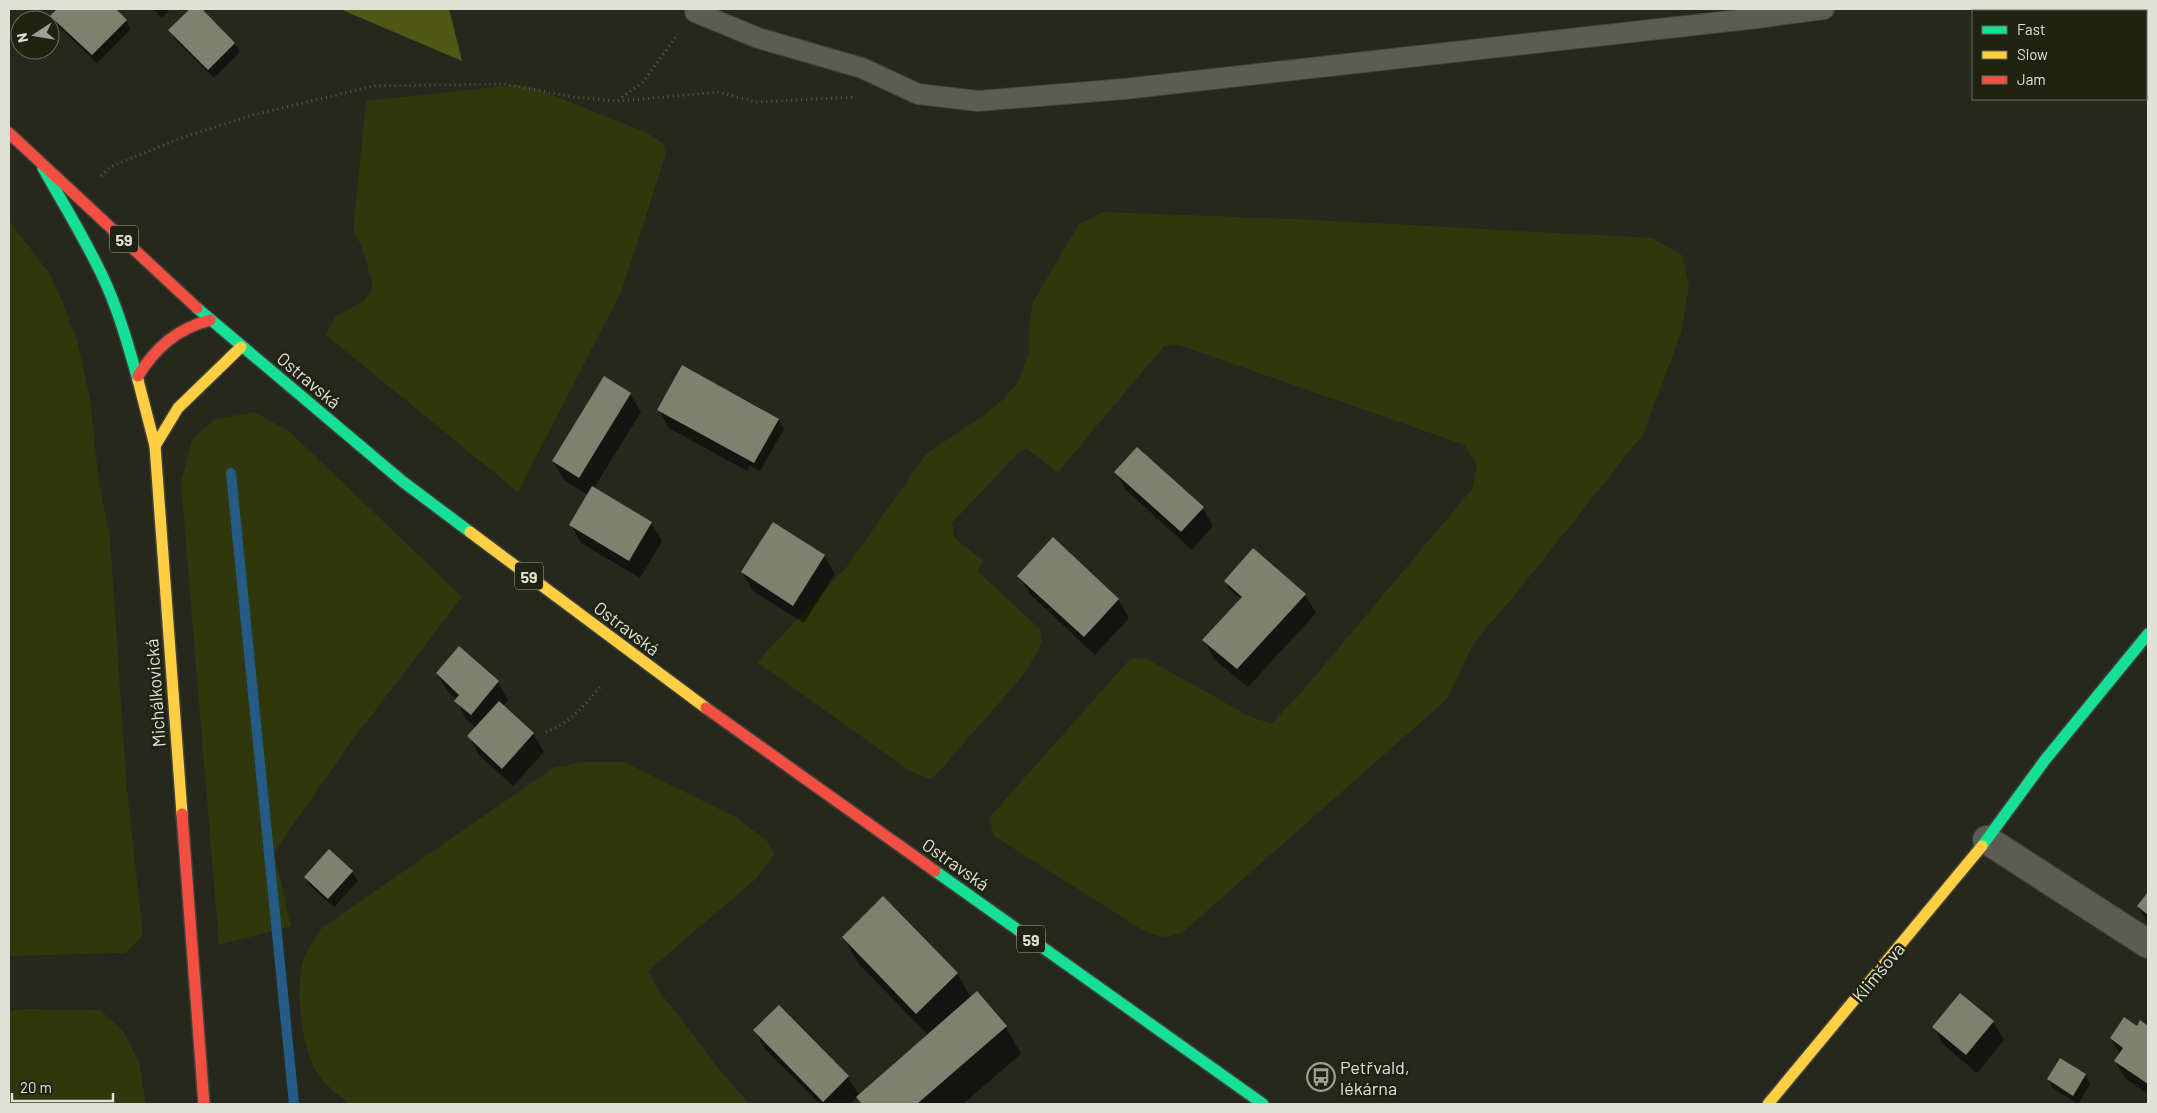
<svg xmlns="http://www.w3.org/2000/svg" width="2157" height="1113" font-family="Barlow,sans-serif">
  <rect width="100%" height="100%" fill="#26281e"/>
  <g fill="#31370d">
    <polygon points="515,85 530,87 545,92 645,132 663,143 666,154 621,292 518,492 326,335 335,317 365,300 373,285 361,245 353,231 366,101"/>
    <polygon points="1103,212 1316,220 1652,238 1682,255 1689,286 1681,333 1643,434 1523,585 1473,644 1447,699 1183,932 1164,938 1141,929 994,836 989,818 1130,659 1145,658 1249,716 1271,724 1301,693 1472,489 1477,467 1465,445 1176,344 1164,346 1058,472 1027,449 1020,451 952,523 954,537 983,561 977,571 1040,629 1042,643 1025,673 944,766 931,779 910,771 757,662 846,568 926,454 984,415 1004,399 1019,381 1029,352 1029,327 1033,302 1079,224"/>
    <polygon points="9,221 50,274 63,303 78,344 90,399 99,483 110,537 126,780 143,935 125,953 9,956"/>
    <polygon points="254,412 290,432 462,597 351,742 274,852 291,926 219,945 181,483 192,440 213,420"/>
    <path d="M584,762H624L737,818L767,841L774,854L758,877L648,971L657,988L718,1068L749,1104L348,1103C336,1093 324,1084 316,1071C301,1043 296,996 302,965C305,952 314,939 322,928L553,768Z"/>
    <polygon points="26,1009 100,1010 123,1031 139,1063 146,1104 9,1104 9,1011"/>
  </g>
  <polygon fill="#505815" points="340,9 449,9 462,61"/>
  <g fill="#0007">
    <polygon points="59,9 114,9 126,21 131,29 97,63 57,25 52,16"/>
    <polygon points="153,9 170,9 162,18"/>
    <polygon points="192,9 200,9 234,43 240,52 214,78 175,39 170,30"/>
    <polygon points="630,393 641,412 594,488 651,523 662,541 640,578 581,543 571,525 588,495 564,480 553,461"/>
    <polygon points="659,410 779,420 784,429 760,471 750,466 747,471 669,428"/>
    <polygon points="1116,472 1203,508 1213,526 1192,550 1126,490"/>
    <polygon points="1253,550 1305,595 1316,613 1248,687 1214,659 1204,640 1241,599 1230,590 1225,581"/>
    <polygon points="824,556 835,574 804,623 753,591 742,572"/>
    <polygon points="1019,576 1118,599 1129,618 1095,655 1030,594"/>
    <polygon points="437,674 498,682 508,700 503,706 533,734 544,752 513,786 479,755 469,736 476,728 466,719 457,700 448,692"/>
    <polygon points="329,850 352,872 358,881 334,907 310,886 305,877"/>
    <polygon points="2148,894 2148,923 2138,906"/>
    <polygon points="843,937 957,973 971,998 1006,1027 1021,1054 963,1104 861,1104 857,1097 850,1104 820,1104 765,1049 755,1031 779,1007 848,1077 859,1095 928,1035 859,964"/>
    <polygon points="1993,1022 2004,1040 1977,1073 1944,1045 1933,1027"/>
    <polygon points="2141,1022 2148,1027 2148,1094 2126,1079 2115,1061 2120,1054 2111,1039 2137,1027"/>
    <polygon points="2085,1075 2090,1084 2078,1104 2053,1088 2048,1079"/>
  </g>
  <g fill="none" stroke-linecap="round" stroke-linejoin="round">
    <polyline stroke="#255b84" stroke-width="10" points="231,473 294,1104"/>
  </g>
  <g fill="#7d816e">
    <polygon points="57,9 116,9 127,20 92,55 50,16"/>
    <polygon points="190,9 202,9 235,43 208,70 168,30"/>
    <polygon points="682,365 779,419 754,463 657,410"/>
    <polygon points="604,376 631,393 579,478 552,461"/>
    <polygon points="1137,447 1204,507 1181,532 1114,472"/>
    <polygon points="592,486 652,522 629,561 569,525"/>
    <polygon points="773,522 825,555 793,606 741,572"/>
    <polygon points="1053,537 1119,599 1084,637 1017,576"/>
    <polygon points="1253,548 1306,594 1237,669 1202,640 1242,597 1224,581"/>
    <polygon points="459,646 499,681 471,715 454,701 459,695 436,673"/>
    <polygon points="499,701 534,733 502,769 467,736"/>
    <polygon points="329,849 353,871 328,899 304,877"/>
    <polygon points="2148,892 2148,915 2137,906"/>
    <polygon points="883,896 958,973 916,1014 842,937"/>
    <polygon points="977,991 1007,1026 917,1104 862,1104 856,1097"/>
    <polygon points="1960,993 1994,1021 1966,1055 1932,1027"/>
    <polygon points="779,1005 849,1076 823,1102 753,1030"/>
    <polygon points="2124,1017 2137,1026 2140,1020 2148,1026 2148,1084 2114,1061 2123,1048 2110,1038"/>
    <polygon points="2060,1058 2086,1074 2073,1096 2047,1079"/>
  </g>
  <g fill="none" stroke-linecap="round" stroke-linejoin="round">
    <defs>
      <polyline id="lane" points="695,12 758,38 862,68 918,94 978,101 1124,89 1757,18 1824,9"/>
      <polyline id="street" points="1987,840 2148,944"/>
      <g id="fast">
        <path d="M43,168C65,207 89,245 107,286C120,316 129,348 138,380"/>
        <polyline points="197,308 402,481 470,532"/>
        <polyline points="1982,846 2045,760 2148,634"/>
        <polyline points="935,871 1263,1104"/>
      </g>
      <g id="slow">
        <polyline points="138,380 155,446 182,814"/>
        <polyline points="155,446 178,408 241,347"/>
        <polyline points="470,532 706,708"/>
        <polyline points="1768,1104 1982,846"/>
      </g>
      <g id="jam">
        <polyline points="9,133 197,308"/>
        <path d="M138,376C156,347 177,329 210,320"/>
        <polyline points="706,708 935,871"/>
        <polyline points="182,814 204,1104"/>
      </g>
    </defs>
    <use href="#lane" stroke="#41423a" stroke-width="22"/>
    <use href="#street" stroke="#41423a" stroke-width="30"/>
    <use href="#fast" stroke="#41423a" stroke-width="14"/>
    <use href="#slow" stroke="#41423a" stroke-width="14"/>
    <use href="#jam" stroke="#41423a" stroke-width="14"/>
    <g stroke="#575951" stroke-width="3" stroke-dasharray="1 4" stroke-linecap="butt">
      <polyline points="618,101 719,92 756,102 855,97"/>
      <polyline points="101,176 110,167 178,139 253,115 374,86 504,84 574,97 617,101 643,82 678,34"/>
      <path d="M546,732C570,722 584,707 600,687"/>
    </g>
    <use href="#lane" stroke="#5b5c54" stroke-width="20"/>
    <use href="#street" stroke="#5b5c54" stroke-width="28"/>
    <use href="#fast" stroke="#16e098" stroke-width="11"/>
    <use href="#slow" stroke="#ffcf43" stroke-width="11"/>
    <use href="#jam" stroke="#f24e42" stroke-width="11"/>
  </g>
  <defs>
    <symbol id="bus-ring" viewBox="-11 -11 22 22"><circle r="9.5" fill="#202310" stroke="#9ea096" stroke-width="1.5"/><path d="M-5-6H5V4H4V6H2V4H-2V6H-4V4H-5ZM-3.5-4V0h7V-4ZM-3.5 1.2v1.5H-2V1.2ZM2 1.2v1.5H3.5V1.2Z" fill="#9ea096"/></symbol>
  </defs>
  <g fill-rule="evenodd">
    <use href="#bus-ring" x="1305" y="1061" width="32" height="32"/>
  </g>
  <g text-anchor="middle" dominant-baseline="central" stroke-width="5" stroke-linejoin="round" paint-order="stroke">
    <g fill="#202310" stroke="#a6a89b" stroke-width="1">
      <rect x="110" y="225.5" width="28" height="27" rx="4"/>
      <rect x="515" y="562.5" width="28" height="27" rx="4"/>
      <rect x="1017" y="925.5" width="28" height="27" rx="4"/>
    </g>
    <g font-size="16" font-weight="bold" fill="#dfe1d6">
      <text x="124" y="239">59</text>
      <text x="529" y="576">59</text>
      <text x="1031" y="939">59</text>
    </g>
    <g font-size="18" fill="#dfe1d6" stroke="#202310">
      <text transform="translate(309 380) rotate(40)">Ostravská</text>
      <text transform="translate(627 628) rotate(37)">Ostravská</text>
      <text transform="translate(155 693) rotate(-94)">Michálkovická</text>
      <text transform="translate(956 864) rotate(35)">Ostravská</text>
      <text transform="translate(1878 972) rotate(-50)">Klimšova</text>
    </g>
    <g font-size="18" fill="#dfe1d6" stroke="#202310" text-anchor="start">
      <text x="1340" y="1067">Petřvald,<tspan x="1340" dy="21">lékárna</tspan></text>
    </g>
  </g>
  <rect width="2157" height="1113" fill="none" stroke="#dfe1d6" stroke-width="20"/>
  <rect x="1972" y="10" width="175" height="90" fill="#202310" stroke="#6c6f5f"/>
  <rect x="1982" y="26" width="25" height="8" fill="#16e098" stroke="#6c6f5f"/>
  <text x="2017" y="35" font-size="15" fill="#dfe1d6">Fast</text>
  <rect x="1982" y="51" width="25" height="8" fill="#ffcf43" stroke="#6c6f5f"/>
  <text x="2017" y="60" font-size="15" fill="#dfe1d6">Slow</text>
  <rect x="1982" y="76" width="25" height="8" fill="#f24e42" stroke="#6c6f5f"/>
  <text x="2017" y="85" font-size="15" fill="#dfe1d6">Jam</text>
  <g transform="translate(35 35) rotate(258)"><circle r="24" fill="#202310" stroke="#6c6f5f"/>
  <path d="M0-4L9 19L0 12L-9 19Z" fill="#9ea096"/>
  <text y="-8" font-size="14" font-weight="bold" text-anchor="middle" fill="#dfe1d6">N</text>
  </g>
  <path d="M12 1093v8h101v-8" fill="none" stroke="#dfe1d6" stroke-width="2.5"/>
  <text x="20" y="1093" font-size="15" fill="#dfe1d6" stroke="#202310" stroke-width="4" paint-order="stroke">20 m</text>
</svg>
